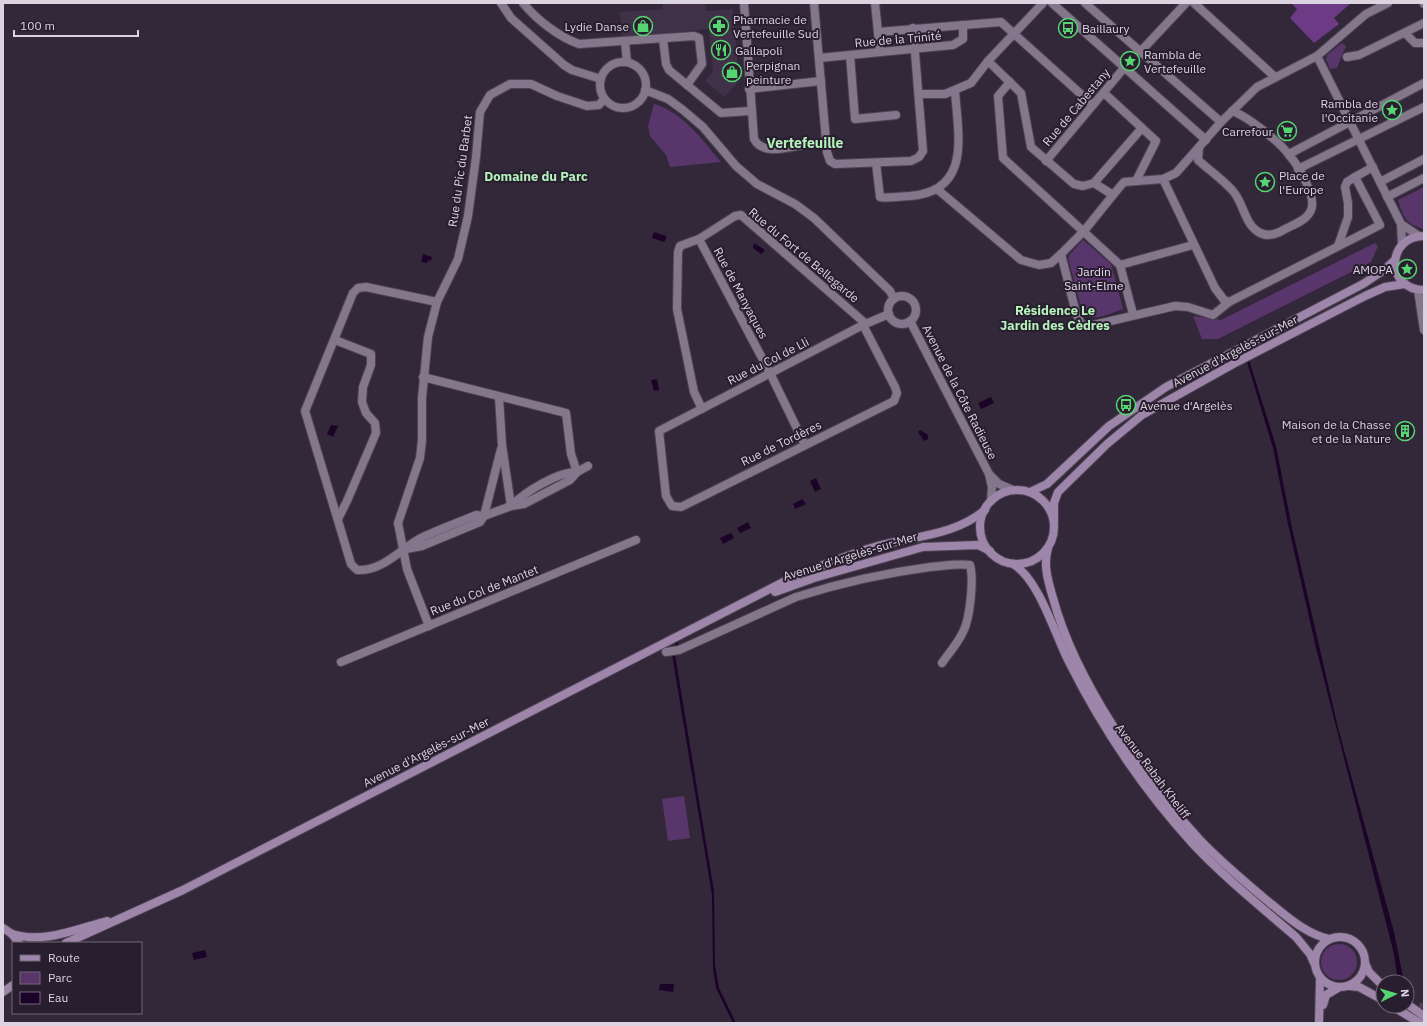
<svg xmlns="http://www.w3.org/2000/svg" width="1427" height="1026" font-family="'IBM Plex Sans',sans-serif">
  <rect width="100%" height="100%" fill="#33273a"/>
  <polygon fill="#403149" points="663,3 705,3 706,11 733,9 739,81 724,97 705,81 713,72 709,29 622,37 620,12 663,9"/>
  <g fill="#58366b">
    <polygon points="1342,43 1346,46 1337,68 1330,69 1326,59 1327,55"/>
    <path d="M654,104C683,112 702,140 721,162L670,167L666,155L650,136L648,126Z"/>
    <path d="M1424,187V229C1405,223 1404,218 1398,200Z"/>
    <path d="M1083,240L1111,264L1123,309C1111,313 1091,324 1082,311L1068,258L1070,254Z"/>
    <polygon points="1375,243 1378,246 1371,262 1218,339 1202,339 1193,316 1221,320"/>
    <polygon points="684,796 690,838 668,841 662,799"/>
    <circle cx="1339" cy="962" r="18"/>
  </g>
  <polygon fill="#6d3a86" points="1291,3 1351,3 1334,18 1339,24 1314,43 1290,18 1297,9"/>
  <g fill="#1c0328">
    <polygon points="654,232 666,236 666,239 664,242 652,238"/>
    <polygon points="754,243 765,250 761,254 753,248"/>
    <polygon points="423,254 432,257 431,261 428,260 427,263 421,262"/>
    <polygon points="1247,354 1276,446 1292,528 1338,728 1394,932 1404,982 1398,982 1394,954 1316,648 1288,524 1273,448 1245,355"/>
    <polygon points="657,379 659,390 654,391 651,380"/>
    <polygon points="991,397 994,403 981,409 978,403"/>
    <polygon points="331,425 338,426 333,437 327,434"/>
    <polygon points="920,430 928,435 928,439 924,441 918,432"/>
    <polygon points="816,478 821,489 815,492 810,481"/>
    <polygon points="802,499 806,504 795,509 793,504"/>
    <polygon points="748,522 751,528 740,533 737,528"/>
    <polygon points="731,533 734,538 723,544 720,538"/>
    <polygon points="678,642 675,655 714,891 715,965 719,988 736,1023 733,1023 716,988 713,969 712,895 672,654 676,643"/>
    <polygon points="205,950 207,957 194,960 192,953"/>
    <polygon points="660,984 674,984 673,992 659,990"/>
  </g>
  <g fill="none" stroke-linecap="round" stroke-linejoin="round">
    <polyline stroke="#4c4153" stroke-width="8" stroke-dasharray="8 4" stroke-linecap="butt" points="1417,1019 1424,1004"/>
    <defs>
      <g id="minor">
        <polyline points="501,3 511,18 564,65 572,70 601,79"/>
        <path d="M523,3C537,20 559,37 579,44L694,36L699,38L702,64L687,85"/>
        <path d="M744,3L754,139C763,156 788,147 804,145"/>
        <polyline points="814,3 827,152 830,161 835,164 911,161 919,157 923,151 913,28"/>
        <polyline points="875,3 880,52"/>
        <polyline points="1052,3 1206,140"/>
        <polyline points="1085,3 1221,122"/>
        <polyline points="1194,3 1275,77"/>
        <polyline points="1424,3 1424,4"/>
        <polyline points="878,32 1001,22 1093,105"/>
        <polyline points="1405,33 1415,43 1424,43"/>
        <polyline points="663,39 666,64 669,70 721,113 750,111"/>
        <polyline points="625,42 627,62"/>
        <polyline points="1141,51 1186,3"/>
        <polyline points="850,55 855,119 896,115"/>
        <polyline points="1317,56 1401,224 1402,245"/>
        <polyline points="1347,57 1359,55 1424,23"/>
        <polyline points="819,58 953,45 963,39 963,25"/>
        <polyline points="988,61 1021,93 1031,147 1074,184 1083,186 1094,183 1113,195 1124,182 1163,179 1176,173 1221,122 1257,87 1317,56 1366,14 1388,3"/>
        <circle cx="623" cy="85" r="23"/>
        <polyline points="1010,82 998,96 1003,158 1120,265 1133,314"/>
        <polyline points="749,89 821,81"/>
        <polyline points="645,90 668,99 683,110 703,127 736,166 757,184 795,204 814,218 890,291 894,299"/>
        <polyline points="919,94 945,94 971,83 988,61 1043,3"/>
        <path d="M1199,148L1198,160C1209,170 1222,179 1232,190C1243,201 1244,222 1257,231C1266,238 1277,234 1285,229C1295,224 1307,220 1311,210C1317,197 1298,165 1289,155C1280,142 1247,116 1232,111"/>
        <polyline points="1289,154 1424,83"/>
        <polyline points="1046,161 1124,68"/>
        <path d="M876,163L880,197C889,199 901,196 910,196C972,191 958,135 955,91"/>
        <polyline points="1298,169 1424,107"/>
        <polyline points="1163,179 1215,288 1224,300 1229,302 1380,225 1355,177 1373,167"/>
        <polyline points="1136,181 1156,141 1142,128"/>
        <polyline points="1380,182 1424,159"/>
        <polyline points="1094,183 1142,128 1104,93"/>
        <polyline points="937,189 1021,260 1039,265 1051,263 1061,254 1084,231 1113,195"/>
        <polyline points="1387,197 1424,178"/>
        <polyline points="1401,224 1419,236"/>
        <polyline points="699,239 770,373 805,445"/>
        <polyline points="1338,246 1348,217 1348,203 1345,187 1347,182 1355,177"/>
        <polyline points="1061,254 1076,313 1081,324 1089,326 1175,306 1188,307 1213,315 1229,302"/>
        <polyline points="1120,265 1193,245"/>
        <polyline points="1418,290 1424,330"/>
        <circle cx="902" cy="310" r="14"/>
        <path d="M437,302L366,287L358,288L353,293L305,411L351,564L357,570C381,572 400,550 419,539C437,530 457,523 476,515L484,516"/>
        <polyline points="910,321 989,474"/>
        <polyline points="863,325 895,387 897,393 894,401 681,507 672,506 666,496 659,431 863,325 889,314"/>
        <polyline points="335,340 371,354 371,365 363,387 362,402 366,413 375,423 376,433 347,501 338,519"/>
        <polyline points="423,377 566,413 571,454 577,472"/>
        <polyline points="499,397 502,445 511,506"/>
        <polyline points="702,409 694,392 677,309 678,252 680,246 699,239 735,216 741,215 866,324"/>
        <polyline points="991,501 992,487 989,474 999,484 1013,490"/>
        <path d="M511,506C525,492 557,472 577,472"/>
        <polyline points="484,516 501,449"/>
        <polyline points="406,549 422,546 480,522 484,516 511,506 524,504 570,480 577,472 588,466"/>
        <polyline points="429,626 407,569 398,523 420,458 422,440 422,398 428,337 437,302 458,259 468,216 476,157 480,112 490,95 510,84 531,84 557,96 587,106 599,105 604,99"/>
        <path d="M666,652L679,650L796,597C840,583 885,573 930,567C944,566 957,563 970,565C974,580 970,619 963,632C958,643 949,653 942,663"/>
        <polyline points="341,662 636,540"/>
      </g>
      <g id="secondary">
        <path d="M1424,236C1386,236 1385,290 1424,290"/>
        <circle cx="1017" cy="527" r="37"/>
        <polyline points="1030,492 1047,484 1109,426 1166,387 1363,284 1384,270 1395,260"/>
        <polyline points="1054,521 1054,503 1058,492 1107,444 1142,415 1235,363 1365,296 1385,287 1405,284"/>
        <path d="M1048,548C1043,565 1048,581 1053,598C1075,680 1143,778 1200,840C1222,863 1246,883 1270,903C1288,917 1306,934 1329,939"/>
        <path d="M1013,564C1039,579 1055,635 1069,662C1102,728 1143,789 1193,844C1224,877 1261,907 1296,937L1310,954L1314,963"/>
        <polyline points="775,592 814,578 923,547 978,545 990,551"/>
        <polyline points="3,928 12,934 19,943"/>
        <path d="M12,934C43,944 77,929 107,921"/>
        <circle cx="1340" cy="962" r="25"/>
        <path d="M66,943L183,890L793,577C819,567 844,556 871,548C910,536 953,537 985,510"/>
        <polyline points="1365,963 1369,972 1383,986"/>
        <polyline points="1349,986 1359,987 1383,1000"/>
        <polyline points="3,992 13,985"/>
        <polyline points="1407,1004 1424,1016"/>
        <polyline points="1323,1005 1326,995 1338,988"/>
        <polyline points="1392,1006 1420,1023"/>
        <polyline points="1319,1023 1320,979"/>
      </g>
    </defs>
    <use href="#minor" stroke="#4d4352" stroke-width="10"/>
    <use href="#secondary" stroke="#4d4352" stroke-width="10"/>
    <use href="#minor" stroke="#84778c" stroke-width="8"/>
    <use href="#secondary" stroke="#9d86aa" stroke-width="8"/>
  </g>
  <defs>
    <symbol id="shop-ring" viewBox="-11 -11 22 22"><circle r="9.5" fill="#291e2f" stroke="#56d671" stroke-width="1.5"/><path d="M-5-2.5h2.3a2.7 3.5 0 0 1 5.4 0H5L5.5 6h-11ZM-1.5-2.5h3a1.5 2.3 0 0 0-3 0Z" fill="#56d671"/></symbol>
    <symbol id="pharmacy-ring" viewBox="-11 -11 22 22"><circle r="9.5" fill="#291e2f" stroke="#56d671" stroke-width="1.5"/><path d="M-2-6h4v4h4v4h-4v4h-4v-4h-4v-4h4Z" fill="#56d671"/></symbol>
    <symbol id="bus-ring" viewBox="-11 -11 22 22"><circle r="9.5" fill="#291e2f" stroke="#56d671" stroke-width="1.5"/><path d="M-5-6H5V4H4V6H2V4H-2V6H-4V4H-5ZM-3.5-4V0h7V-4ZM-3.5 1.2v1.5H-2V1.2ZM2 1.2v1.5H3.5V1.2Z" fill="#56d671"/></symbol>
    <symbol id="restaurant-ring" viewBox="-11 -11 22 22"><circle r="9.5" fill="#291e2f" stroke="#56d671" stroke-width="1.5"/><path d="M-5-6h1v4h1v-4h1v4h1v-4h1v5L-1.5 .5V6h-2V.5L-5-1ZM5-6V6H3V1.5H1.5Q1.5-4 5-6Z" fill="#56d671"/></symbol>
    <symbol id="sight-ring" viewBox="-11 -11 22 22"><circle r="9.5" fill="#291e2f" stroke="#56d671" stroke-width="1.5"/><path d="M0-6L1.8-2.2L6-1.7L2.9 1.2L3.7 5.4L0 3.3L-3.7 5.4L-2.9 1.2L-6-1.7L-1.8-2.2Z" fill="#56d671"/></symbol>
    <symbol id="supermarket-ring" viewBox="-11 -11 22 22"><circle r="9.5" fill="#291e2f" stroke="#56d671" stroke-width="1.5"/><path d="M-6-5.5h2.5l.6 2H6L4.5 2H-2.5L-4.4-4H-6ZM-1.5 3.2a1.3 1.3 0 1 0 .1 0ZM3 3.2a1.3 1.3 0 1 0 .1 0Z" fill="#56d671"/></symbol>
    <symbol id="building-ring" viewBox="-11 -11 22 22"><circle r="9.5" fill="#291e2f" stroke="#56d671" stroke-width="1.5"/><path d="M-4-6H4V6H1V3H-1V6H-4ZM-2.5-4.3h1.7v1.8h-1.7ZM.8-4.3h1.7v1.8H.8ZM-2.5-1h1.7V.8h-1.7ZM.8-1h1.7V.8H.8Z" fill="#56d671"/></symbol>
  </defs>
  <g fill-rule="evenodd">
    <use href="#shop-ring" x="632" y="15" width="22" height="22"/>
    <use href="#pharmacy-ring" x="708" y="15" width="22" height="22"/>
    <use href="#bus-ring" x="1057" y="17" width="22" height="22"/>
    <use href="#restaurant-ring" x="710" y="39" width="22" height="22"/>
    <use href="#sight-ring" x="1119" y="50" width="22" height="22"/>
    <use href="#shop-ring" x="721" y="61" width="22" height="22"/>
    <use href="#sight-ring" x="1381" y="99" width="22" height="22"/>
    <use href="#supermarket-ring" x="1276" y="120" width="22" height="22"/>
    <use href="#sight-ring" x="1254" y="171" width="22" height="22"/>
    <use href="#sight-ring" x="1396" y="258" width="22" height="22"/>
    <use href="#bus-ring" x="1115" y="394" width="22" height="22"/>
    <use href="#building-ring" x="1394" y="420" width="22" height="22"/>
  </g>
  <g text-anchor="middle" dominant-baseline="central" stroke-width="4" stroke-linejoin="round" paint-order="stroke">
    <g font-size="12" fill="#dbd3df" stroke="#291e2f" text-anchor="start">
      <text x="733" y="19">Pharmacie de<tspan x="733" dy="14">Vertefeuille Sud</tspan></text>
      <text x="629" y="26" text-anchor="end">Lydie Danse</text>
      <text x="1082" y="28">Baillaury</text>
      <text x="735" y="50">Gallapoli</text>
      <text x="1144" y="54">Rambla de<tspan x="1144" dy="14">Vertefeuille</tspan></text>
      <text x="746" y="65">Perpignan<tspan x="746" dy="14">peinture</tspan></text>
      <text x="1378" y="103" text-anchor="end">Rambla de<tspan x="1378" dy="14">l'Occitanie</tspan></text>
      <text x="1273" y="131" text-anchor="end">Carrefour</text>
      <text x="1279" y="175">Place de<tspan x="1279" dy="14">l'Europe</tspan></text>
      <text x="1393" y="269" text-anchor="end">AMOPA</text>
      <text x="1140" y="405">Avenue d'Argelès</text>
      <text x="1391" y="424" text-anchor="end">Maison de la Chasse<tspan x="1391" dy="14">et de la Nature</tspan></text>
    </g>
    <g font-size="12" fill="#dbd3df" stroke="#291e2f">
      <text transform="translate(898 39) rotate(-5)">Rue de la Trinité</text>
      <text transform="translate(1076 107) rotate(-50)">Rue de Cabestany</text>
      <text transform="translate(460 171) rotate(-82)">Rue du Pic du Barbet</text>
      <text transform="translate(804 255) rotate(40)">Rue du Fort de Bellegarde</text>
      <text transform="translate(741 293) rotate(62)">Rue de Manyaques</text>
      <text transform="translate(1235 351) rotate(-28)">Avenue d'Argelès-sur-Mer</text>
      <text transform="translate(768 361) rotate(-27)">Rue du Col de Lli</text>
      <text transform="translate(960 392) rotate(63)">Avenue de la Côte Radieuse</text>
      <text transform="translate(781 443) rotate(-26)">Rue de Tordères</text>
      <text transform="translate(850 556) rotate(-17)">Avenue d'Argelès-sur-Mer</text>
      <text transform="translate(484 590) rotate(-22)">Rue du Col de Mantet</text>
      <text transform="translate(426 752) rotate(-27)">Avenue d'Argelès-sur-Mer</text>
      <text transform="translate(1153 771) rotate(53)">Avenue Rabah Kheliff</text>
    </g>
    <g font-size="12" fill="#eaddf2" stroke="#291e2f">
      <text x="1094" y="271">Jardin<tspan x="1094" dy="14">Saint-Elme</tspan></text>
    </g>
    <g font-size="13" font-weight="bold" fill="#b3f3ba" stroke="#291e2f">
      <text x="536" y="176">Domaine du Parc</text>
      <text x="1055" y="310">Résidence Le<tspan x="1055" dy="15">Jardin des Cèdres</tspan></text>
    </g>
    <g font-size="14" font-weight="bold" fill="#b3f3ba" stroke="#291e2f">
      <text x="805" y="143">Vertefeuille</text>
    </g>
  </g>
  <rect width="1427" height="1026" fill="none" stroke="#dbd3df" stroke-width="8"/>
  <rect x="12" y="942" width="130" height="72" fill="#291e2f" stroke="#706675"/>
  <rect x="20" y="955" width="20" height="6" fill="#9d86aa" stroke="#706675"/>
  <text x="48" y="962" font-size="12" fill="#dbd3df">Route</text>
  <rect x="20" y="972" width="20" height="12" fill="#58366b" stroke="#706675"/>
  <text x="48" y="982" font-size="12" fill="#dbd3df">Parc</text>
  <rect x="20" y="992" width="20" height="12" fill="#1c0328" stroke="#706675"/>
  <text x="48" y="1002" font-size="12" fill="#dbd3df">Eau</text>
  <g transform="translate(1395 994) rotate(85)"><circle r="19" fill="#291e2f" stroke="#706675"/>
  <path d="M0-3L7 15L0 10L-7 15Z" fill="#56d671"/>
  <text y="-6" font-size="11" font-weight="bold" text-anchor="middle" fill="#dbd3df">N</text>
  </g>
  <path d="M14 30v6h124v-6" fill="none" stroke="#dbd3df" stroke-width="2"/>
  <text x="20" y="30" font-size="12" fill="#dbd3df" stroke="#291e2f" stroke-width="3" paint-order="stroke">100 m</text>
</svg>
